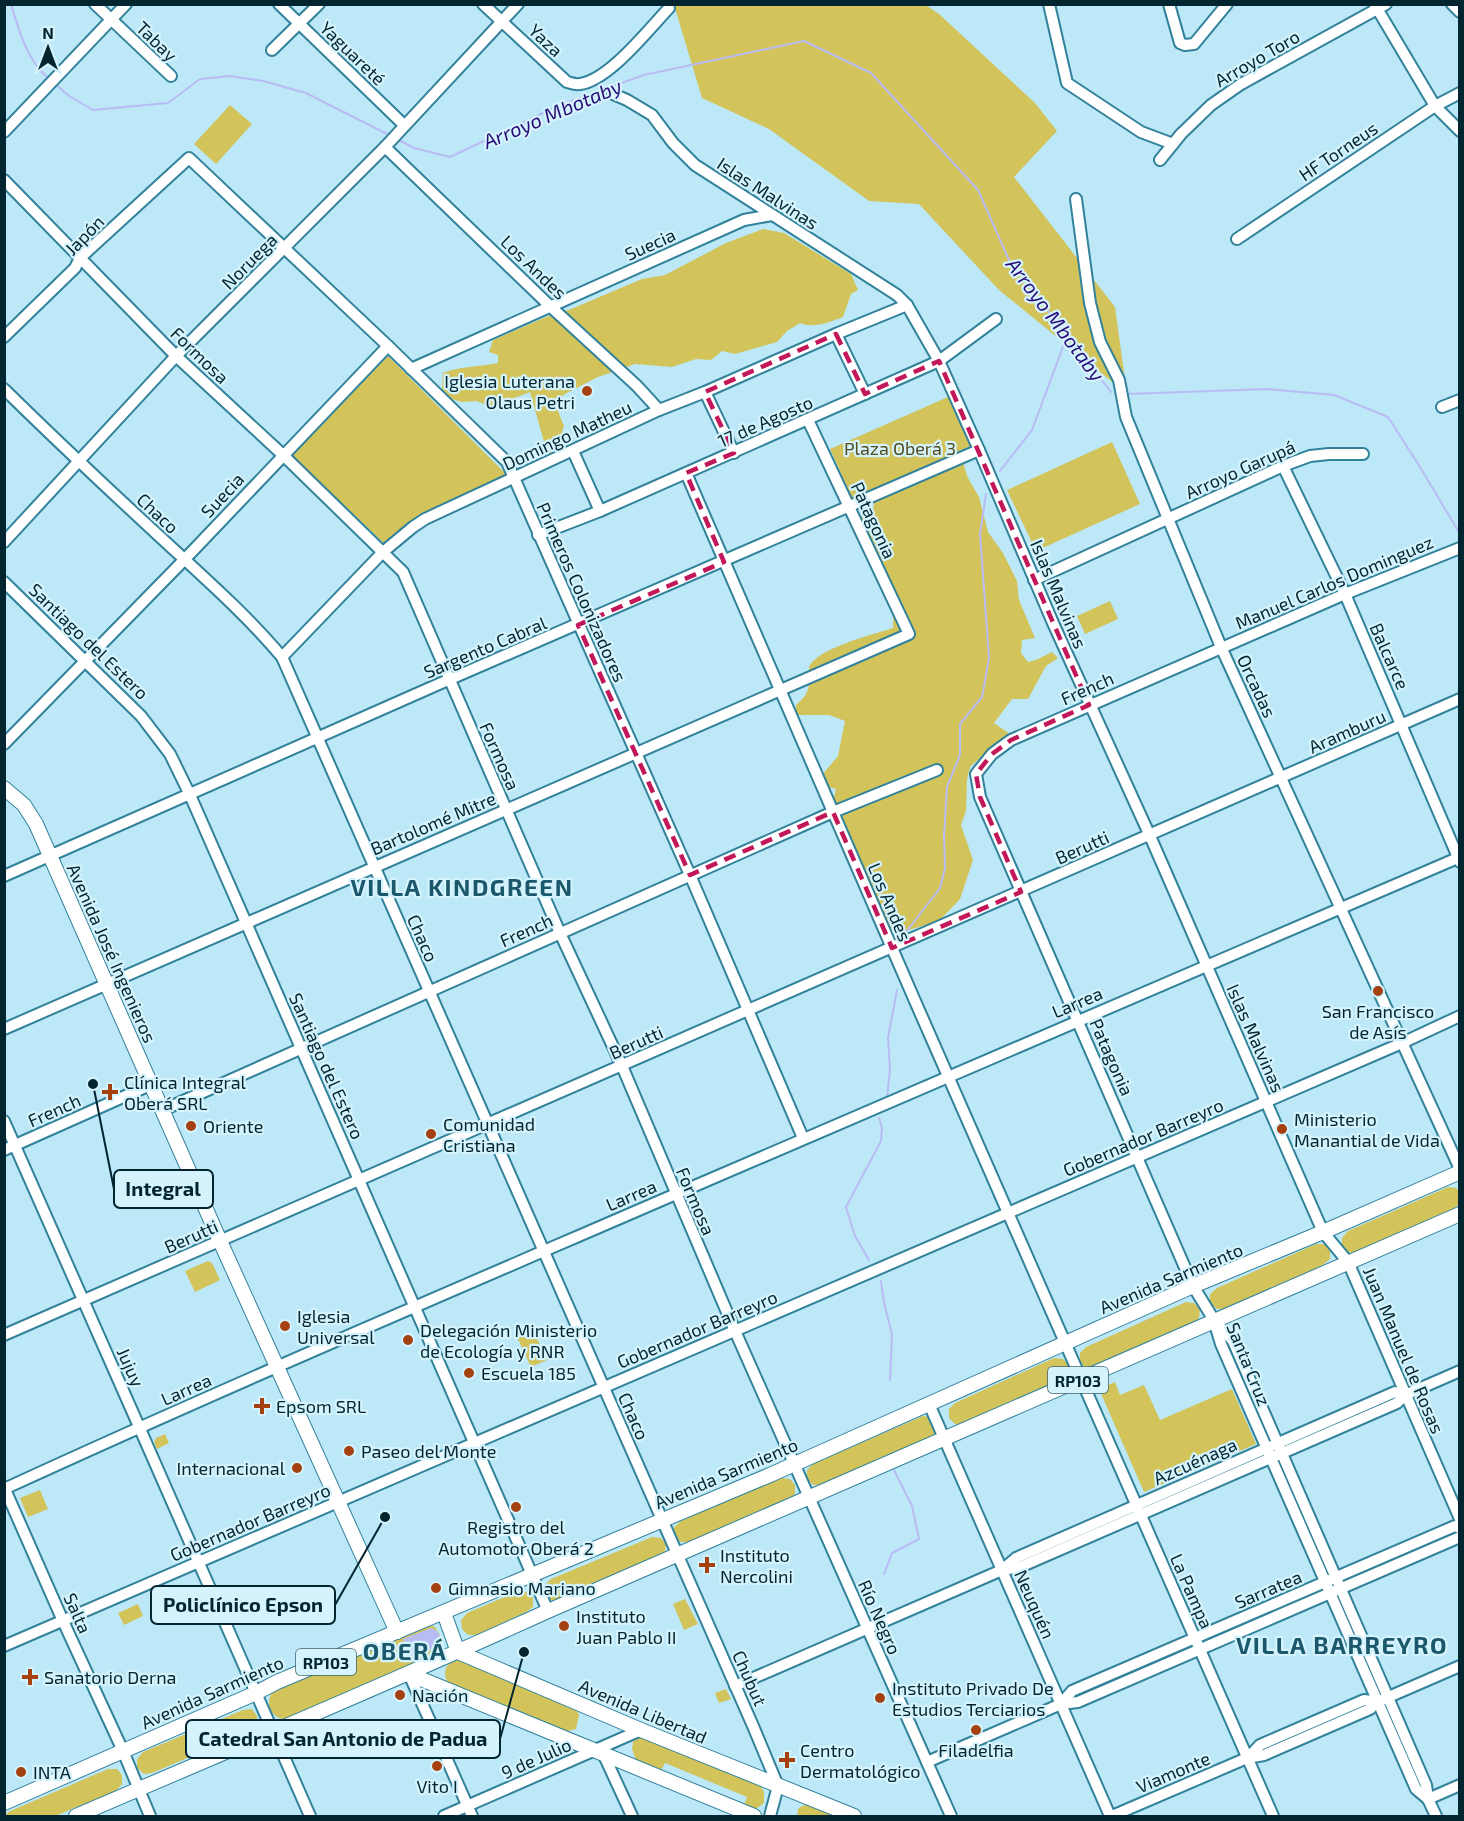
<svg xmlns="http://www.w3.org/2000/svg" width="1464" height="1821" font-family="'Exo 2',sans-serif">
  <rect width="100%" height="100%" fill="#bce8f8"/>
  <g fill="#d2c45a">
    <polygon points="924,4 939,14 1035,103 1057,131 1014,177 1115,307 1127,394 999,290 919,204 869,201 769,129 702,98 674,5"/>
    <polygon points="230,105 252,124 216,164 194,144"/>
    <path d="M763,229L784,233L851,274L858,290L851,294L843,317C830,322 813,329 800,323L787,331L777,342L735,354L722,351L711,360L696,359L672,367L635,364L598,377L563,395L558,411L564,426L559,442L548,456L530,392L491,407L477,401L462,402L448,398L442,389L443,373C460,366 480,367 498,363V355L489,352L493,340L546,317L571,309L642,279L665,275L726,243Z"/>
    <path d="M388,356L506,474C484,489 458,495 434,508C416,517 402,532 387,546L292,456Z"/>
    <path d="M948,397L970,446L959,451L968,478L979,497L988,532L1003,553L1017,581L1019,600L1035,638L1022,640L1021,653L1028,662L1036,660L1052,652L1058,658L1046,666L1028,699H1012L994,723L1010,734L999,741L970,767L967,780L966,811L961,825L973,860L960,899L939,921L895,934L884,923L833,801L836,789L828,787L822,775L838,756L845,721L829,715H796V705C805,697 810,691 809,677C809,676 809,669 809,668C814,649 875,634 893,628L894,594L860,517L874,507L871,491L852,498L830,449Z"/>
    <polygon points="1112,442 1140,504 1036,551 1007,490"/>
    <polygon points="1110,601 1118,619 1085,634 1077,616"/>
    <polygon points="1448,1187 1456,1188 1459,1191 1459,1204 1455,1208 1357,1252 1348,1253 1342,1246 1342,1238 1348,1231"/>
    <polygon points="1316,1244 1325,1244 1330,1251 1330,1259 1323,1265 1226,1309 1217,1309 1210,1303 1210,1294 1217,1288"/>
    <polygon points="208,1261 212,1263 220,1280 195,1292 185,1271"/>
    <polygon points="1186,1302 1194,1303 1200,1309 1199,1318 1193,1324 1095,1368 1086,1368 1080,1362 1080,1353 1086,1347"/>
    <polygon points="533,1330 547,1360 531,1367 517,1337"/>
    <polygon points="1054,1358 1063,1359 1069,1365 1068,1374 1062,1380 964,1424 955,1424 949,1418 949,1409 955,1403"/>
    <polygon points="1115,1382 1120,1395 1144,1385 1160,1420 1232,1389 1256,1444 1144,1492 1099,1389"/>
    <polygon points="923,1416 932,1417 937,1432 930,1437 822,1485 813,1485 807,1479 807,1470 813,1464"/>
    <polygon points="165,1434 169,1443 157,1449 154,1442 156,1438"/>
    <polygon points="781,1478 790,1479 795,1485 795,1494 788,1500 689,1542 681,1542 674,1536 674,1527 681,1521"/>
    <polygon points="40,1490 48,1509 28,1517 20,1498"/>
    <polygon points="652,1537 661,1538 666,1544 665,1553 560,1600 551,1600 545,1594 545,1585 551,1579"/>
    <polygon points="519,1591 528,1592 533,1598 533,1607 526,1612 477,1635 468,1635 462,1629 461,1620 467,1613"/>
    <polygon points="685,1599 698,1624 684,1630 673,1604"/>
    <polygon points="138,1604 143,1616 124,1625 118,1613"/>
    <path d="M424,1624L434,1626C441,1636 444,1642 440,1654L287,1720C271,1718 264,1705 273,1690Z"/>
    <path d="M459,1659L574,1705L579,1715L576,1729L564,1732L448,1684C442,1670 445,1664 459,1659Z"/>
    <polygon points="726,1689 731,1699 719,1703 715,1693"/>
    <polygon points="252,1709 257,1716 257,1724 251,1731 152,1773 144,1774 137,1768 137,1759 143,1752 243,1710"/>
    <polygon points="644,1737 760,1785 764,1792 764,1803 756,1809 744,1805 747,1797 665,1763 661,1771 636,1760 632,1749 633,1742 638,1738"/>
    <polygon points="108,1769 117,1769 122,1775 122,1784 116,1791 55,1816 5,1816 8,1812"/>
    <polygon points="809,1804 840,1816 797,1816 798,1809 802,1806"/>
  </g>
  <path fill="#b9bcf4" d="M431,1628C440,1631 442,1638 438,1647L411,1658L403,1639Z"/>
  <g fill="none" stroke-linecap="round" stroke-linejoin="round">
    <g stroke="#b9bcf4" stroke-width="2">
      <path d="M11,4C19,31 27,60 48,78"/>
      <polyline points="55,84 69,96 93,110 168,103 200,79 230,76 263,81 306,93 389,135"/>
      <polyline points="397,139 414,148 450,157 560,105 644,75 804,41 871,73 978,190 1009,260 1111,392"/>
      <polyline points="1127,394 1268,389 1334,395 1388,417 1420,467 1460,534"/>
      <polyline points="1000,471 1032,430 1067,336"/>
      <polyline points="903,936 940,888 945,868 944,836 947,787 960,755 960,724 982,697 989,658 980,534 986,494"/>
      <polyline points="887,1098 890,1069 888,1038 897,990"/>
      <polyline points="869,1260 855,1236 846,1207 881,1141 882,1128 879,1118"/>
      <polyline points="881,1281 884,1303 892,1334 890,1380"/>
      <polyline points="884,1574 892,1553 919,1539 912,1506 894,1470"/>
    </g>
    <defs>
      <g id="minor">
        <polyline points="95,4 171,76"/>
        <polyline points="279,4 404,125"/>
        <path d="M483,4L567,82C571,83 575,85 580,84C609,80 648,30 669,8"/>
        <polyline points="1049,4 1067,83 1141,132 1173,144"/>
        <polyline points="1169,4 1180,43 1185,45 1194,44 1227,4"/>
        <polyline points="1452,4 1460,12"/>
        <polyline points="1375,5 1435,106 1460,131"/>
        <polyline points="272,50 319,4"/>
        <polyline points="613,94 627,100 652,115 673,143 695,165 897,295 907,305 939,361 979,450 1053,623 1150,836 1323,1232 1348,1262 1460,1519"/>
        <polyline points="4,132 126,4"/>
        <polyline points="385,147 551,307 637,386 659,410"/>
        <polyline points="1160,160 1181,134 1211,105 1241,84 1386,4"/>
        <polyline points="4,180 176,356 283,455 403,572 560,933 622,1066 735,1331 951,1816"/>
        <polyline points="1076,199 1090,303 1100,342 1119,380 1126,417 1221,647 1460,1169"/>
        <polyline points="1237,239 1435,106 1460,93"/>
        <polyline points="836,334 865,394"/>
        <polyline points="4,337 75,268 80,258 189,158 388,346 507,462 690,875 803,1138"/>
        <polyline points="411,369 744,220 772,215"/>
        <path d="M4,389C55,439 106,487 158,535C200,574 245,613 282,657L753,1726L778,1786L770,1816"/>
        <polyline points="705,392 734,453"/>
        <polyline points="1442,407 1460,400"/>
        <polyline points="573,451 600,511"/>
        <polyline points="1283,466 1345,594 1460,862"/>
        <polyline points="686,473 915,1001 1273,1816"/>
        <polyline points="538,535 600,511 939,361 996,319"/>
        <polyline points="4,542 176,356 385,147 518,4"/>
        <polyline points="1034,580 1283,466 1310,456 1329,454 1363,454"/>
        <polyline points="4,582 141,716 170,754 190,795 548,1611"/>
        <polyline points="282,657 383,552 413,527 425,519 659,410 705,392 836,334 907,305"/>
        <polyline points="4,744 184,560 388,346"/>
        <polyline points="4,876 448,680 979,450"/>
        <polyline points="4,1029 909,634 808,420"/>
        <polyline points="163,1110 833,812 937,770"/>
        <path d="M4,1121C107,1352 208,1585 310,1816"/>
        <polyline points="4,1150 150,1085"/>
        <polyline points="1215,1324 1221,1344 1416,1789 1428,1799"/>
        <polyline points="4,1335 1460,699"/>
        <polyline points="929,1404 1110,1816"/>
        <polyline points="4,1487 63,1621 123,1751 150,1816"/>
        <path d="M4,1489C224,1388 447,1293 669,1197C932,1083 1195,969 1460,857"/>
        <polyline points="1003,1569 1016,1558 1395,1392 1405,1395"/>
        <polyline points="4,1646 1402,1043 1460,1016"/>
        <polyline points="409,1674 472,1816"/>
        <polyline points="735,1686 1002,1570 1020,1567 1397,1403 1405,1395 1460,1371"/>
        <polyline points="1061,1704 1072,1691 1455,1526 1460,1528"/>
        <polyline points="602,1751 632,1816"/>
        <polyline points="1248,1758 1260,1745 1364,1700 1377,1702"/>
        <polyline points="927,1762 1061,1704 1078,1702 1460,1537"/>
        <polyline points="1428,1799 1460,1785"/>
        <polyline points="444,1816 641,1730"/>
        <polyline points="1112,1816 1247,1758 1264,1755 1370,1709 1377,1702 1460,1666"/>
        <polyline points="1436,1816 1428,1799 1426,1785 1233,1341 1214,1320 1193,1286 980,797 976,774 992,754 1011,740 1345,594 1460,548"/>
      </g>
      <g id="major">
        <polyline points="4,788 24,805 36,824 220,1241 397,1632"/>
        <polyline points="444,1613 458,1652 641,1730 854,1816"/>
        <polyline points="409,1674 754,1816"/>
        <polyline points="4,1803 256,1693 277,1682 770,1475 1193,1286 1323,1232 1460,1172"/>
        <path d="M76,1816C234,1748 392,1682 548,1611L1460,1214"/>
      </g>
    </defs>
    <use href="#minor" stroke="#32829b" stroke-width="14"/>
    <use href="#major" stroke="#32829b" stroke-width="16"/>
    <use href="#minor" stroke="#fff" stroke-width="10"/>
    <use href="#major" stroke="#fff" stroke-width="14"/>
  </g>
  <path fill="none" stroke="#c2185b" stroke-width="4.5" stroke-dasharray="12 8" stroke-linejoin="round" d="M836,334L865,394L939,361L1089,705L1011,740L992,754L976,774L980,797L1021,892L892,948L833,812L690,875L578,625L724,562L686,473L734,453L705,392Z"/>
  <g fill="#a54010" stroke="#d5f3fd" stroke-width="2">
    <circle cx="587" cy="391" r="6"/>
    <circle cx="1378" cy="991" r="6"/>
    <path d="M107 1083h6v6h6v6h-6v6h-6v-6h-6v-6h6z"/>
    <circle cx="191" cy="1126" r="6"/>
    <circle cx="1282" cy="1129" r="6"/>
    <circle cx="431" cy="1134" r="6"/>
    <circle cx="285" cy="1326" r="6"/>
    <circle cx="408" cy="1340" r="6"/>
    <circle cx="469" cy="1373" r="6"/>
    <path d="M259 1397h6v6h6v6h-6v6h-6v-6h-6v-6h6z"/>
    <circle cx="349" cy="1451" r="6"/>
    <circle cx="297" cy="1468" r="6"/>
    <circle cx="516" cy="1507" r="6"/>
    <path d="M704 1556h6v6h6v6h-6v6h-6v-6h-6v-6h6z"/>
    <circle cx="436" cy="1588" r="6"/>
    <circle cx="564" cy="1626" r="6"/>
    <path d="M27 1668h6v6h6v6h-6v6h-6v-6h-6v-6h6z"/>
    <circle cx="400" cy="1695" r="6"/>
    <circle cx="880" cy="1698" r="6"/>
    <circle cx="976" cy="1730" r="6"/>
    <path d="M784 1751h6v6h6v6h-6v6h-6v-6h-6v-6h6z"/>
    <circle cx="437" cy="1766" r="6"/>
    <circle cx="21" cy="1772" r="6"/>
  </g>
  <g text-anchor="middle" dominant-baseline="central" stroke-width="4.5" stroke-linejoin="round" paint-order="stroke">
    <g fill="#d5f3fd" stroke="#41636d" stroke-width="1.5">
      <rect x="1048" y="1367" width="60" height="26" rx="4.5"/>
      <rect x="296" y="1649" width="60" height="26" rx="4.5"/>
    </g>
    <g font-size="16" font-weight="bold" fill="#02252f">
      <text x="1078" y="1380">RP103</text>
      <text x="326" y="1662">RP103</text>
    </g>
    <g font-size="18" fill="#02252f" stroke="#d5f3fd">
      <text transform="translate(546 40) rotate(43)">Yaza</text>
      <text transform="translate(157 41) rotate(44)">Tabay</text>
      <text transform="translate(353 53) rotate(44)">Yaguareté</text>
      <text transform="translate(1257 58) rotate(-30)">Arroyo Toro</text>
      <text transform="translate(1338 151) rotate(-34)">HF Torneus</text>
      <text transform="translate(768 193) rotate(33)">Islas Malvinas</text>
      <text transform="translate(84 235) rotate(-46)">Japón</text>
      <text transform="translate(650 244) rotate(-24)">Suecia</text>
      <text transform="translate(249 261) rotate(-45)">Noruega</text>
      <text transform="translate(534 267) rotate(44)">Los Andes</text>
      <text transform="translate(200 355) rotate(44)">Formosa</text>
      <text transform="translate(765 421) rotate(-24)">17 de Agosto</text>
      <text transform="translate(567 435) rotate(-25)">Domingo Matheu</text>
      <text transform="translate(1240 469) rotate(-24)">Arroyo Garupá</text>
      <text transform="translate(222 495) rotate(-47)">Suecia</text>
      <text transform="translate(158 513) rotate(43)">Chaco</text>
      <text transform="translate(874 520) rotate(65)">Patagonia</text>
      <text transform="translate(1334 582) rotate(-23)">Manuel Carlos Dominguez</text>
      <text transform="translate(582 592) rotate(66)">Primeros Colonizadores</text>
      <text transform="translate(1059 594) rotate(67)">Islas Malvinas</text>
      <text transform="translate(89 641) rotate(44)">Santiago del Estero</text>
      <text transform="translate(485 647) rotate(-23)">Sargento Cabral</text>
      <text transform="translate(1390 656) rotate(66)">Balcarce</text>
      <text transform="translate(1257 686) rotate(65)">Orcadas</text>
      <text transform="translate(1087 688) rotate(-24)">French</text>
      <text transform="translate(1347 731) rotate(-24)">Aramburu</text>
      <text transform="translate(500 756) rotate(66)">Formosa</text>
      <text transform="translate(433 823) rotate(-23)">Bartolomé Mitre</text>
      <text transform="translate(1082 847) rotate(-24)">Berutti</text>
      <text transform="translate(890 902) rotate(67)">Los Andes</text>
      <text transform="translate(526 930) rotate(-24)">French</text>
      <text transform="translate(423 938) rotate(66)">Chaco</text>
      <text transform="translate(112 953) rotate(66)">Avenida José Ingenieros</text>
      <text transform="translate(1077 1002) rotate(-23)">Larrea</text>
      <text transform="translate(1256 1038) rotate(66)">Islas Malvinas</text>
      <text transform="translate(636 1042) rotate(-24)">Berutti</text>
      <text transform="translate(1112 1057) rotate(66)">Patagonia</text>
      <text transform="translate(327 1066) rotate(66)">Santiago del Estero</text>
      <text transform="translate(54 1110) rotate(-24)">French</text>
      <text transform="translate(1143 1137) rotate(-23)">Gobernador Barreyro</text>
      <text transform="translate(631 1195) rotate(-23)">Larrea</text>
      <text transform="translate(696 1201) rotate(67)">Formosa</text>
      <text transform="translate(191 1236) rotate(-24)">Berutti</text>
      <text transform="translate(1171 1278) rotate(-23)">Avenida Sarmiento</text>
      <text transform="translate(697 1329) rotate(-23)">Gobernador Barreyro</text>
      <text transform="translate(1404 1350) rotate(67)">Juan Manuel de Rosas</text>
      <text transform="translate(1249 1364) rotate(68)">Santa Cruz</text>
      <text transform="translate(131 1367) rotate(66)">Jujuy</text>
      <text transform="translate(186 1389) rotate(-24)">Larrea</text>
      <text transform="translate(634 1416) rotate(66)">Chaco</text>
      <text transform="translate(1195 1461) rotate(-24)">Azcuénaga</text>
      <text transform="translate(726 1473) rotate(-23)">Avenida Sarmiento</text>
      <text transform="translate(250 1522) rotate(-23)">Gobernador Barreyro</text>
      <text transform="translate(1268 1589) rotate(-23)">Sarratea</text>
      <text transform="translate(1192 1591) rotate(66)">La Pampa</text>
      <text transform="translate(1035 1604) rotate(66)">Neuquén</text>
      <text transform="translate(78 1613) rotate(66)">Salta</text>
      <text transform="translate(880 1617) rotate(66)">Río Negro</text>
      <text transform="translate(750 1678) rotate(66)">Chubut</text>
      <text transform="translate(212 1692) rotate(-24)">Avenida Sarmiento</text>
      <text transform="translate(643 1711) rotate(23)">Avenida Libertad</text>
      <text transform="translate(536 1758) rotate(-24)">9 de Julio</text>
      <text transform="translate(1173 1772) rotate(-23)">Viamonte</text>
    </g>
    <g font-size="18" fill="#02252f" stroke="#d5f3fd" text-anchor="start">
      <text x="575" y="381" text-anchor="end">Iglesia Luterana<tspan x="575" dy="21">Olaus Petri</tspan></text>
      <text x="1378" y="1011" text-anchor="middle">San Francisco<tspan x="1378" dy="21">de Asís</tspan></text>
      <text x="124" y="1082">Clínica Integral<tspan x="124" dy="21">Oberá SRL</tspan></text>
      <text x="1294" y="1119">Ministerio<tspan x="1294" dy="21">Manantial de Vida</tspan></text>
      <text x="443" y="1124">Comunidad<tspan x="443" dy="21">Cristiana</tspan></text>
      <text x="203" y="1126">Oriente</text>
      <text x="297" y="1316">Iglesia<tspan x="297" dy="21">Universal</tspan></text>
      <text x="420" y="1330">Delegación Ministerio<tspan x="420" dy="21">de Ecología y RNR</tspan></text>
      <text x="481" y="1373">Escuela 185</text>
      <text x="276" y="1406">Epsom SRL</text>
      <text x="361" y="1451">Paseo del Monte</text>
      <text x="285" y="1468" text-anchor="end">Internacional</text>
      <text x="516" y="1527" text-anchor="middle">Registro del<tspan x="516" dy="21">Automotor Oberá 2</tspan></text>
      <text x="720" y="1555">Instituto<tspan x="720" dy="21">Nercolini</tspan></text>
      <text x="448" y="1588">Gimnasio Mariano</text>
      <text x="576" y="1616">Instituto<tspan x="576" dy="21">Juan Pablo II</tspan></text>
      <text x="44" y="1677">Sanatorio Derna</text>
      <text x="892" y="1688">Instituto Privado De<tspan x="892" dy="21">Estudios Terciarios</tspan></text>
      <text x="412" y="1695">Nación</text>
      <text x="800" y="1750">Centro<tspan x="800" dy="21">Dermatológico</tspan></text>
      <text x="976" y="1750" text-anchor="middle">Filadelfia</text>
      <text x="33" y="1772">INTA</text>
      <text x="437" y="1786" text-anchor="middle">Vito I</text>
    </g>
    <g font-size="18" fill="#534c1f" stroke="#d5f3fd">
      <text x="900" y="448">Plaza Oberá 3</text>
    </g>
    <g font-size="20" font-style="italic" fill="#270b77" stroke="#d5f3fd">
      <text transform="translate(552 113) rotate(-23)">Arroyo Mbotaby</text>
      <text transform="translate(1056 319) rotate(53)">Arroyo Mbotaby</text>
    </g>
    <g font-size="24" font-weight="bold" letter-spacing="1.5" fill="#1b586b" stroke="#d5f3fd">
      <text x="462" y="886">VILLA KINDGREEN</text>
      <text x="1342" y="1644">VILLA BARREYRO</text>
      <text x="405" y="1650">OBERÁ</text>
    </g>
  </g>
  <path fill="none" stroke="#02252f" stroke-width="2" d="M93 1084L114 1189M385 1517L335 1605M524 1652L500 1739"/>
  <g fill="#02252f" stroke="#d5f3fd" stroke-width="2">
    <circle cx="93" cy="1084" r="6"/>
    <circle cx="385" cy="1517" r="6"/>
    <circle cx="524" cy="1652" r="6"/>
  </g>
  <g fill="#d5f3fd" stroke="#02252f" stroke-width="2">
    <rect x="114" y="1170" width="99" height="38" rx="6"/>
    <rect x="151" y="1586" width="184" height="38" rx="6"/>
    <rect x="186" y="1720" width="314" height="38" rx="6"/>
  </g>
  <g font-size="20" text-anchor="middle" font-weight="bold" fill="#02252f">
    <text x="163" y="1196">Integral</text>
    <text x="243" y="1612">Policlínico Epson</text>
    <text x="343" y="1746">Catedral San Antonio de Padua</text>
  </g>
  <rect width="1464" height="1821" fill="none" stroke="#02252f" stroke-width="12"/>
  <g transform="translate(48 48)" stroke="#d5f3fd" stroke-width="4.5" paint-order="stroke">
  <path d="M0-4.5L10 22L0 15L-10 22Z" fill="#02252f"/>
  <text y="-9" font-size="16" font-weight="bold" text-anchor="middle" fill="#02252f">N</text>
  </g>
</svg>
